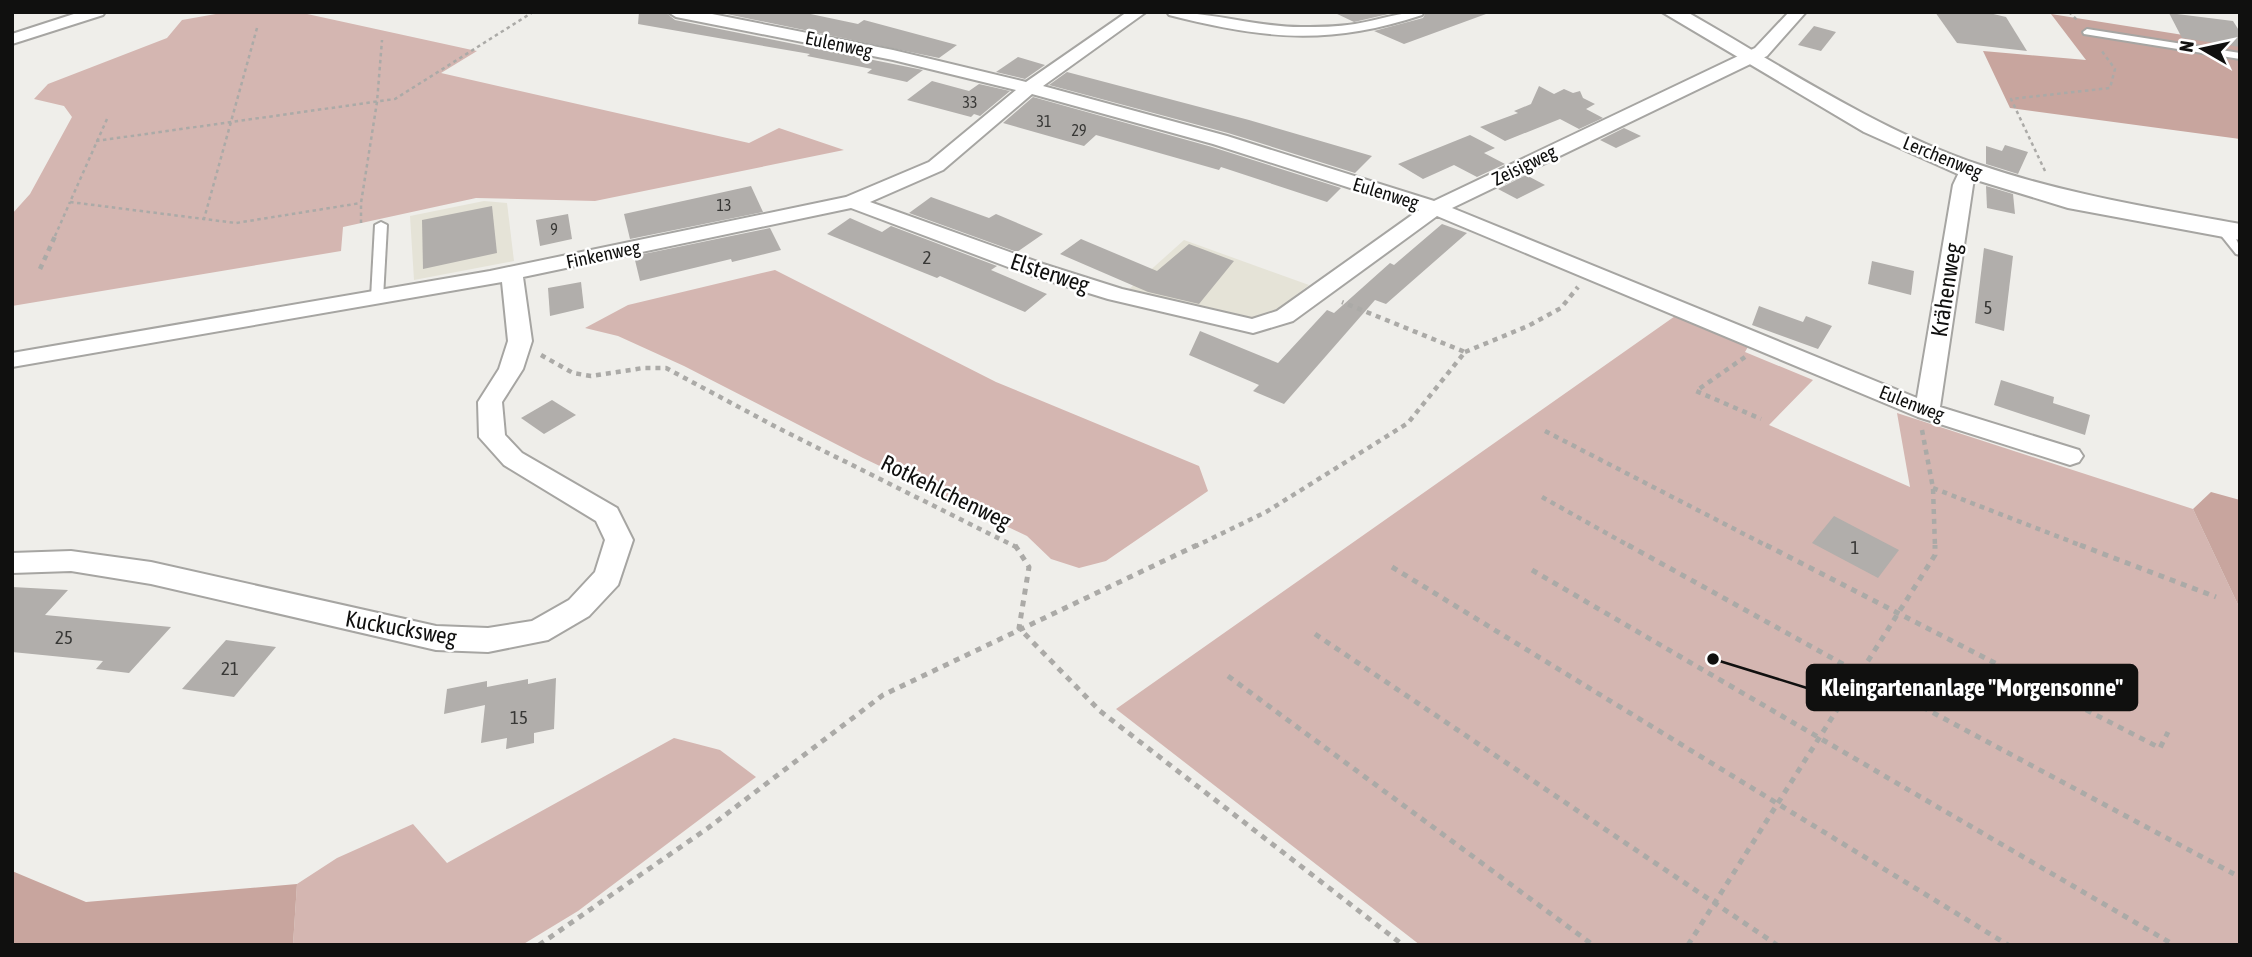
<svg xmlns="http://www.w3.org/2000/svg" width="2252" height="957" font-family="'Asap Condensed',sans-serif">
  <rect width="100%" height="100%" fill="#efeeea"/>
  <g fill="#e5e3d7">
    <polygon points="484,201 507,203 514,261 414,280 410,216"/>
    <polygon points="1184,240 1309,285 1272,314 1246,321 1126,292"/>
  </g>
  <g fill="#d4b6b1">
    <polygon points="227,12 298,12 472,50 477,51 441,73 749,143 779,128 844,150 595,201 476,198 343,227 341,251 12,306 12,214 30,194 72,117 64,106 34,99 48,84 167,38 182,20"/>
    <polygon points="775,270 996,382 1199,466 1208,491 1106,561 1079,568 1051,559 1027,536 863,458 684,366 618,336 585,328 628,305"/>
    <polygon points="1678,314 1749,345 1745,352 1813,380 1769,425 1910,487 1897,413 2193,509 2240,609 2240,945 1420,945 1116,709"/>
    <polygon points="674,738 720,750 756,777 578,911 522,945 293,945 297,884 337,858 413,824 447,863"/>
  </g>
  <g fill="#c8a59e">
    <polygon points="2051,14 2240,44 2240,139 2010,108 1983,51 2086,60"/>
    <polygon points="2211,492 2240,500 2240,609 2193,509"/>
    <polygon points="12,871 86,902 297,884 293,945 12,945"/>
  </g>
  <g fill="#b1aeab">
    <polygon points="639,12 665,12 675,20 923,70 907,82 867,73 872,69 807,56 810,54 638,24"/>
    <polygon points="717,12 801,12 858,24 864,20 957,45 939,58"/>
    <polygon points="1333,12 1397,12 1354,22"/>
    <polygon points="1426,12 1485,12 1486,14 1404,44 1374,31 1423,18"/>
    <polygon points="1935,12 1985,12 2006,17 2027,51 1957,43"/>
    <polygon points="2169,13 2233,21 2240,32 2240,47 2182,38"/>
    <polygon points="1814,26 1836,32 1821,51 1798,45"/>
    <polygon points="1018,57 1045,65 1025,79 996,72"/>
    <polygon points="1067,72 1249,120 1372,156 1355,173 1228,133 1049,85"/>
    <polygon points="932,81 969,91 979,84 1010,91 980,116 974,114 971,117 907,100"/>
    <polygon points="1539,86 1554,94 1564,89 1573,93 1580,91 1583,98 1595,104 1586,109 1603,118 1579,129 1560,119 1505,141 1480,127 1518,113 1514,111 1531,104"/>
    <polygon points="1033,97 1212,147 1341,188 1327,202 1221,167 1219,170 1096,135 1084,146 1003,123"/>
    <polygon points="1624,128 1641,136 1616,148 1600,140"/>
    <polygon points="1470,135 1495,148 1484,153 1505,164 1477,177 1454,165 1423,179 1398,164"/>
    <polygon points="2005,145 2028,152 2018,174 1986,164 1986,146 2002,151"/>
    <polygon points="1526,175 1545,185 1517,199 1498,189"/>
    <polygon points="751,186 763,212 630,239 624,214"/>
    <polygon points="1986,186 2013,194 2015,214 1987,208"/>
    <polygon points="931,197 989,218 996,214 1043,234 1017,252 909,213"/>
    <polygon points="492,206 497,253 423,269 422,220"/>
    <polygon points="568,214 572,239 540,246 536,220"/>
    <polygon points="850,218 882,232 891,226 997,266 991,270 1047,294 1025,312 940,276 937,278 827,234"/>
    <polygon points="1442,224 1467,233 1386,304 1375,300 1284,404 1253,391 1259,385 1189,355 1200,331 1278,363 1327,310 1334,313 1390,263 1394,265"/>
    <polygon points="770,228 781,250 732,262 731,259 640,281 634,256"/>
    <polygon points="1081,239 1157,271 1189,244 1234,261 1199,304 1148,292 1060,254"/>
    <polygon points="1984,248 2013,256 2004,331 1975,323"/>
    <polygon points="1872,261 1914,271 1911,295 1868,284"/>
    <polygon points="581,282 584,308 550,316 548,288"/>
    <polygon points="1759,306 1803,322 1806,316 1832,326 1818,349 1752,325"/>
    <polygon points="2001,380 2054,397 2053,403 2090,415 2085,435 1994,405"/>
    <polygon points="552,400 576,415 544,434 521,418"/>
    <polygon points="1834,516 1899,550 1878,578 1812,543"/>
    <polygon points="12,587 68,590 45,615 171,627 129,673 96,669 103,661 12,652"/>
    <polygon points="226,640 276,647 234,697 182,689"/>
    <polygon points="556,678 554,729 534,733 534,743 506,749 507,738 481,743 485,705 444,714 447,689 487,681 487,687 528,679 528,684"/>
  </g>
  <g fill="none" stroke-linecap="round" stroke-linejoin="round">
    <defs>
      <g id="service">
        <polygon points="2087,29 2240,53 2240,59 2084,34 2083,32"/>
        <polygon points="381,222 387,225 383,298 377,302 371,298 375,225"/>
        <path d="M2222,226C2234,231 2240,243 2240,255L2236,254L2216,229Z"/>
      </g>
      <g id="minor">
        <polygon points="80,12 105,12 103,15 12,44 12,34"/>
        <path d="M668,12H702L893,50L1026,82L1127,12H1146L1043,86L1227,136L1434,201L1755,48L1789,12H1806L1767,56L1452,208L1917,398L1953,185L1962,166H1976L1979,170L1973,185L1940,407L2079,450L2083,456L2079,462L2070,465L1918,417L1437,216L1293,321L1253,333L1108,299L1027,274L851,208L523,277L532,341L523,369L502,402L505,435L522,453L617,508L633,540L618,585L589,616L548,640L488,652L436,650L151,584L71,571L12,573V553L71,551L151,562L436,626L488,628L532,621L569,600L595,572L605,540L596,521L504,465L479,437L478,402L499,369L508,341L502,282L12,367V353L490,271L846,197L929,162L1016,90L893,60L676,17ZM1032,94L1213,144L1419,210L1277,311L1252,319L1122,289L1043,264L870,202L943,170Z"/>
        <path d="M1167,12C1212,12 1256,27 1301,27C1319,27 1337,27 1355,24C1379,20 1399,12 1424,12L1422,15C1329,46 1263,39 1169,15Z"/>
      </g>
      <path id="tertiary" d="M1662,12H1687C1780,65 1879,131 1980,165C2065,194 2152,208 2240,224V240L2068,208L1960,175L1864,132Z"/>
    </defs>
    <use href="#service" stroke="#a6a5a2" stroke-width="4"/>
    <use href="#minor" stroke="#a6a5a2" stroke-width="4"/>
    <use href="#tertiary" stroke="#a6a5a2" stroke-width="4"/>
    <g stroke="#abaaa7" stroke-width="2.5" stroke-dasharray="3.5 3.5" stroke-linecap="butt">
      <polyline points="2069,12 2078,21"/>
      <polyline points="257,28 204,219 236,223 361,203"/>
      <polyline points="107,119 70,202 204,219"/>
      <polyline points="96,141 395,99 533,12"/>
      <polyline points="2045,171 2011,99 2110,88 2115,69 2101,50"/>
      <polyline points="361,223 361,203 377,102 382,40"/>
      <polyline points="55,236 70,202"/>
    </g>
    <g stroke="#abaaa7" stroke-width="4.5" stroke-dasharray="5 5" stroke-linecap="butt">
      <polyline points="40,269 56,234"/>
      <polyline points="1465,352 1528,326 1561,308 1578,287"/>
      <polyline points="541,355 573,373 591,376 643,368 666,368 778,428 1016,547"/>
      <polyline points="1745,357 1696,391 1761,419"/>
      <polyline points="1922,430 1933,488 1935,547"/>
      <polyline points="1545,431 1769,547"/>
      <polyline points="1933,488 2085,547"/>
      <polyline points="1542,497 1631,547"/>
      <polyline points="1194,547 1266,512 1408,423 1465,352 1342,302"/>
    </g>
    <g stroke="#abaaa7" stroke-width="5" stroke-dasharray="6 6" stroke-linecap="butt">
      <polyline points="1015,545 1029,567 1019,628 1100,711 1403,945"/>
      <polyline points="1628,545 1859,673 2234,874"/>
      <polyline points="1766,545 2160,748 2168,732"/>
      <polyline points="2080,545 2216,597"/>
      <polyline points="1392,567 2008,945"/>
      <polyline points="1532,570 2174,945"/>
      <polyline points="1315,634 1777,945"/>
      <polyline points="1228,676 1593,945"/>
      <polyline points="539,945 708,828 883,695 1197,545"/>
      <polyline points="1688,945 1935,555 1935,545"/>
    </g>
    <use href="#service" fill="#fff" fill-rule="evenodd"/>
    <use href="#minor" fill="#fff" fill-rule="evenodd"/>
    <use href="#tertiary" fill="#fff" fill-rule="evenodd"/>
  </g>
  <g text-anchor="middle" dominant-baseline="central" stroke-width="5" stroke-linejoin="round" paint-order="stroke">
    <g font-size="16" fill="#383836">
      <text x="970" y="102">33</text>
      <text x="1044" y="121">31</text>
      <text x="1079" y="130">29</text>
      <text x="724" y="205">13</text>
      <text x="554" y="229">9</text>
    </g>
    <g font-size="19" fill="#10100f" stroke="#fff">
      <text transform="translate(839 44) rotate(12)">Eulenweg</text>
      <text transform="translate(1943 157) rotate(22)">Lerchenweg</text>
      <text transform="translate(1524 165) rotate(-26)">Zeisigweg</text>
      <text transform="translate(1386 193) rotate(17)">Eulenweg</text>
      <text transform="translate(603 254) rotate(-12)">Finkenweg</text>
      <text transform="translate(1912 403) rotate(21)">Eulenweg</text>
    </g>
    <g font-size="19" fill="#383836">
      <text x="927" y="257">2</text>
      <text x="1988" y="307">5</text>
      <text x="1855" y="547">1</text>
      <text x="64" y="637">25</text>
      <text x="230" y="668">21</text>
      <text x="519" y="717">15</text>
    </g>
    <g font-size="23" fill="#10100f" stroke="#fff">
      <text transform="translate(1050 273) rotate(18)">Elsterweg</text>
      <text transform="translate(1946 290) rotate(-81)">Krähenweg</text>
      <text transform="translate(946 492) rotate(26)">Rotkehlchenweg</text>
      <text transform="translate(401 628) rotate(10)">Kuckucksweg</text>
    </g>
  </g>
  <path fill="none" stroke="#10100f" stroke-width="2.5" d="M1713 659L1807 688"/>
  <circle fill="#10100f" stroke="#fff" stroke-width="2.5" cx="1713" cy="659" r="7"/>
  <rect fill="#10100f" stroke="#10100f" stroke-width="2.5" x="1807" y="665" width="330" height="45" rx="7"/>
  <g font-size="24" text-anchor="middle" font-weight="bold" fill="#fff">
    <text x="1972" y="696">Kleingartenanlage "Morgensonne"</text>
  </g>
  <rect width="2252" height="957" fill="none" stroke="#10100f" stroke-width="28"/>
  <g transform="translate(2203 49) rotate(279)" stroke="#ffffff" stroke-width="5" paint-order="stroke">
  <path d="M0-5L12 26L0 18L-12 26Z" fill="#10100f"/>
  <text y="-10" font-size="19" font-weight="bold" text-anchor="middle" fill="#10100f">N</text>
  </g>
</svg>
